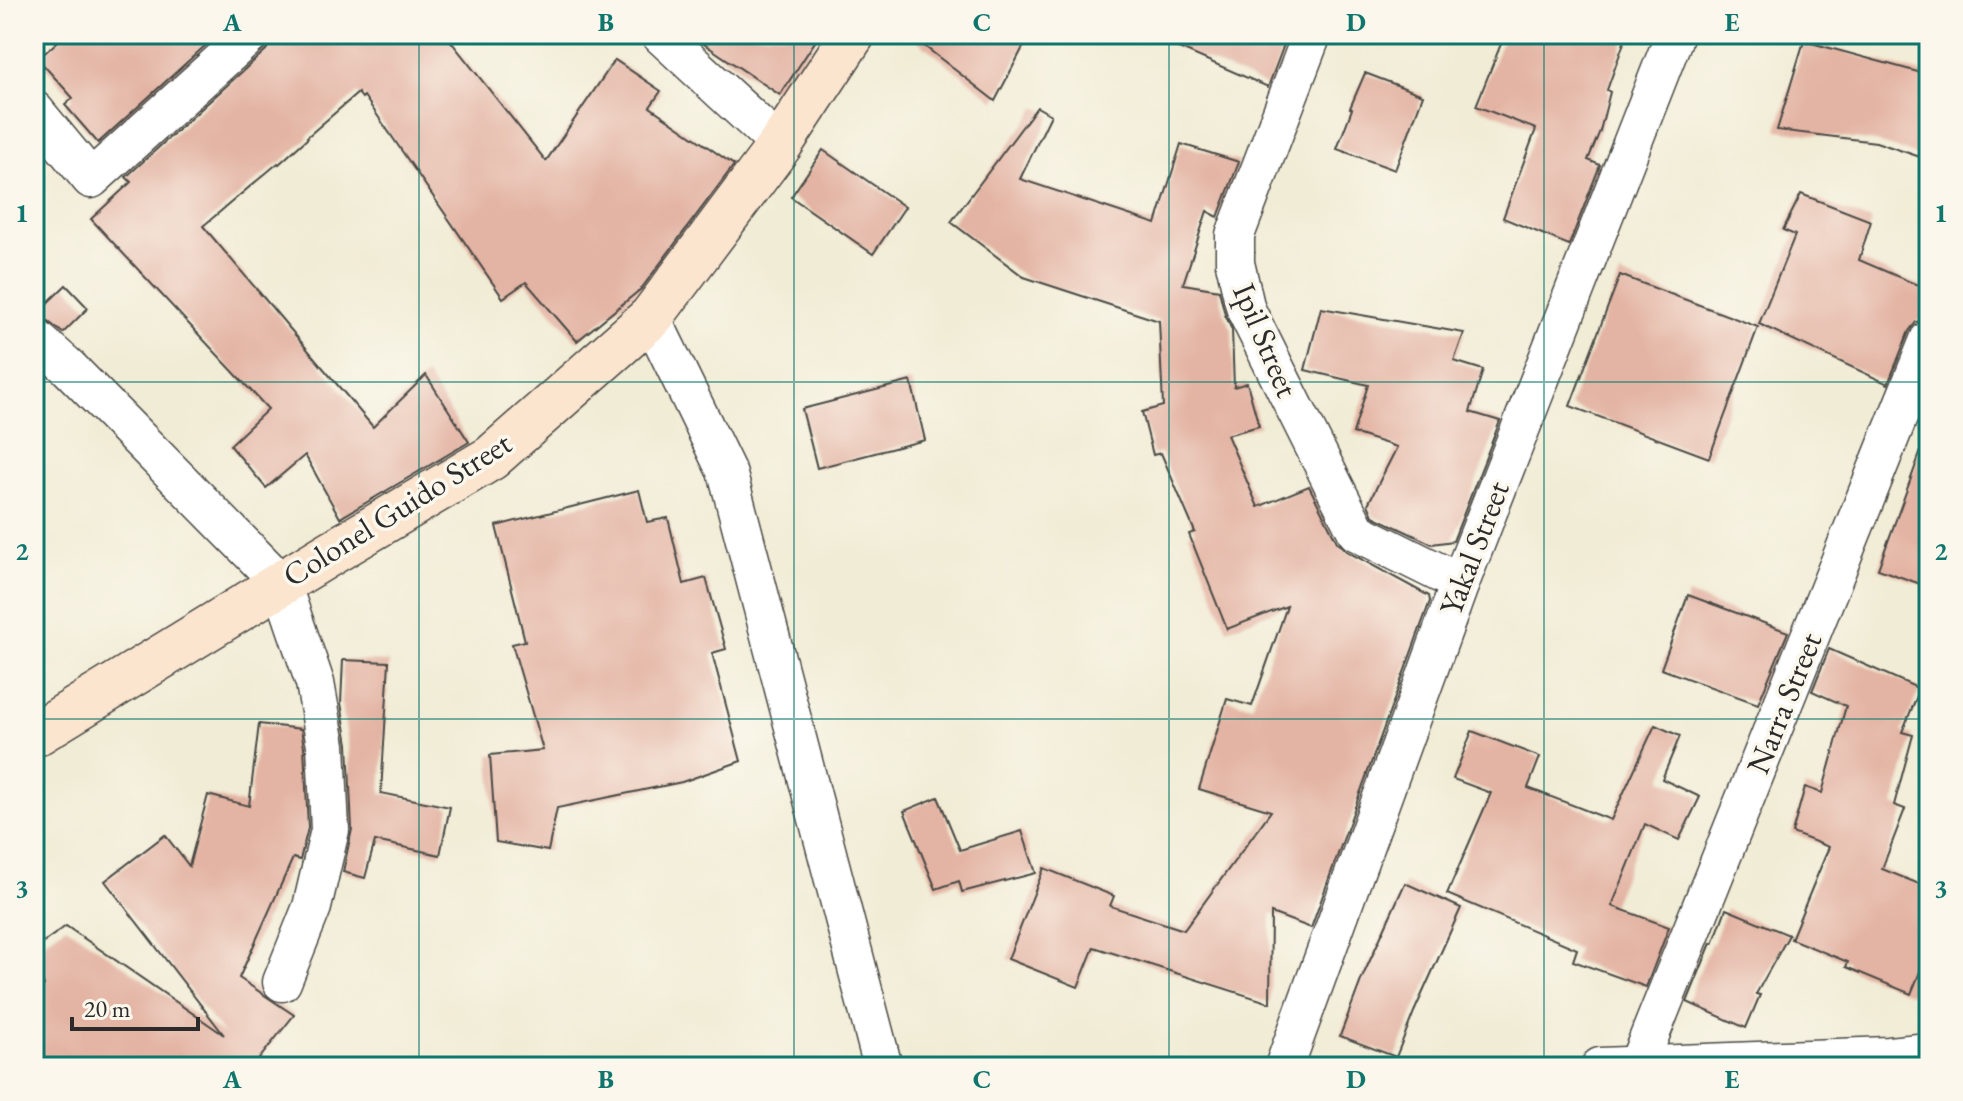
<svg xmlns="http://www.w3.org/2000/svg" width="1963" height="1101" font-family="'EB Garamond',serif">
  <rect width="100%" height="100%" fill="#fbf7ec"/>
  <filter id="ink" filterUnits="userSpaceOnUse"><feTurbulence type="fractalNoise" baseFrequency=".0125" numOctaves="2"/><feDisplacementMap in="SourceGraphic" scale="16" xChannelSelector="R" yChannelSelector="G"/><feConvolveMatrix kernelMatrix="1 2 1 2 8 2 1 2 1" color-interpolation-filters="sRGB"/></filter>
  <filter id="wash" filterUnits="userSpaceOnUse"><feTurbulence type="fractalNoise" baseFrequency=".006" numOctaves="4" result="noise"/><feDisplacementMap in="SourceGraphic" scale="32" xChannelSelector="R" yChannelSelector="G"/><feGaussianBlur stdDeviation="1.8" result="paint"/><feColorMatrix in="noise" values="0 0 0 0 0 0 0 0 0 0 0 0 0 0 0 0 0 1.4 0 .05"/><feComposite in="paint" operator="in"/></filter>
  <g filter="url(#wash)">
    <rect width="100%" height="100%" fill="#f1ecd5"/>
    <g id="blocks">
      <g fill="#e3b3a3">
        <polygon points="66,34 218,34 98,143 65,105 73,98 38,59"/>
        <polygon points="272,34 445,34 546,161 615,60 661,91 650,107 734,165 641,289 577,341 526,282 503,298 364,96 362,98 358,93 307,137 308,138 279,164 278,163 203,226 373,427 426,375 469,442 340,518 305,455 266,488 230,445 268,409 91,219 131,182 126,177 266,50 272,41"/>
        <polygon points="692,34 820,34 780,95 704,44"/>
        <polygon points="909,34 1030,34 995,101"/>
        <polygon points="1147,34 1288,34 1268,87"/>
        <polygon points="1505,34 1627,34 1607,90 1610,92 1600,131 1588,160 1600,165 1569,245 1503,218 1536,129 1476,106"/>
        <polygon points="1804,41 1929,75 1929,160 1876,142 1777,130"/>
        <polygon points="1365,73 1423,95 1395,170 1337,149 1352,109 1350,108"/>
        <polygon points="1037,107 1051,115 1020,179 1156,224 1181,144 1239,162 1218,217 1207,211 1183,284 1219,290 1225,315 1232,330 1234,387 1247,383 1259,426 1227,435 1258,507 1309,486 1337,542 1346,551 1429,596 1430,601 1311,928 1271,913 1270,1003 1094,947 1078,987 1008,959 1044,868 1114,896 1110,906 1184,930 1271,811 1199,789 1227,699 1252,706 1287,606 1227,629 1189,534 1195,532 1161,453 1153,455 1142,412 1163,406 1159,321 1024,277 951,222"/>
        <polygon points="823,150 905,207 873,254 791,197"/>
        <polygon points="1801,194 1871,221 1859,260 1929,290 1929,318 1916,322 1909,331 1888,384 1759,324 1795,235 1783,230"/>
        <polygon points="1620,275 1758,327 1709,458 1570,406"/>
        <polygon points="66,285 88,308 63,333 37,313"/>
        <polygon points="1321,308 1464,333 1454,361 1483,370 1470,412 1500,421 1453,541 1432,544 1373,516 1368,504 1397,447 1353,433 1368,385 1305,370"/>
        <polygon points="911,381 925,440 817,468 802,409"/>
        <polygon points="1925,440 1929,440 1929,587 1878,569"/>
        <polygon points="639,490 647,522 668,518 684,584 706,578 726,649 712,653 741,761 682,782 557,808 548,851 496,842 490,755 543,750 512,644 525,641 496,526"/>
        <polygon points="1688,595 1788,632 1758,704 1661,669"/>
        <polygon points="1829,649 1920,689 1902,732 1913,735 1894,805 1905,809 1882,869 1929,888 1929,950 1911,994 1846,967 1848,962 1791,939 1829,847 1792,833 1805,787 1822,793 1846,706 1812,691"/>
        <polygon points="343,660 389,662 381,793 450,807 440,855 375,841 365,878 343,872 352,829 348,744 341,703"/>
        <polygon points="259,724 301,729 304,747 308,828 300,860 293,858 239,978 294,1015 259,1059 270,1067 52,1067 34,1050 34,996 44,985 34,971 34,949 66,926 224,1035 105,881 165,835 189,866 208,795 249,806"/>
        <polygon points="1655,725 1680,736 1662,779 1700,797 1679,840 1645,824 1612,906 1669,927 1646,987 1573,961 1577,949 1447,894 1491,793 1453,779 1472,731 1540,757 1528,788 1611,820"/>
        <polygon points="938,797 960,850 1022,831 1036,873 962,892 959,881 936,889 904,811"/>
        <polygon points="1405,883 1461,908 1414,1012 1396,1057 1340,1036 1362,978"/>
        <polygon points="1726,909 1789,935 1756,994 1760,995 1746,1028 1687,1002 1711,943 1713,944"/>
      </g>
    </g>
  </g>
  <g filter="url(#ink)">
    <use href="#blocks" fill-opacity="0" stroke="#494844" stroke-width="2"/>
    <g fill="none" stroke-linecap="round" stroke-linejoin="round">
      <defs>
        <g id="street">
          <polyline points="660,34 780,145"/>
          <polyline points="1312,34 1235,235 1235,263 1246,310 1357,532 1460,583"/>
          <polyline points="34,110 91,179 251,34"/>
          <polyline points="651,317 728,475 883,1067"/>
          <polyline points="34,337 68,367 281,583 315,683 326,745 330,830 312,907 282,982"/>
          <polyline points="1638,1065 1929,340"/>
          <polyline points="1284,1067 1460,583 1675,34"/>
          <polyline points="1600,1067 1889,1056 1929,1052"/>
        </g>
        <polyline id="secondary" points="34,735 326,556 491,458 651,317 780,145 853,34"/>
      </defs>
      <use href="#street" stroke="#494844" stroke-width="41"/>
      <use href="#secondary" stroke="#494844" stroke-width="47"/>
      <use href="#street" stroke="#fff" stroke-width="38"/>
      <use href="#secondary" stroke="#fbe5cf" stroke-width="44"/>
    </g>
  </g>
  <path fill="none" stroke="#0f766e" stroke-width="2" stroke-opacity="0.55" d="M419,34V1067M794,34V1067M1169,34V1067M1544,34V1067M34,382H1929M34,719H1929"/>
  <g text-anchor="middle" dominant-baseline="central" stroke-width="7" stroke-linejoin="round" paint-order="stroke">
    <g font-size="32" fill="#2b2b2b" stroke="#fbf7ec">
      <text transform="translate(1266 340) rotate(67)">Ipil Street</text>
      <text transform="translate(397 509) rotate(-32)">Colonel Guido Street</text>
      <text transform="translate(1474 548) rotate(-69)">Yakal Street</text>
      <text transform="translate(1784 703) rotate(-68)">Narra Street</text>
    </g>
  </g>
  <rect width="1963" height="1101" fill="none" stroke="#fbf7ec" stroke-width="88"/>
  <path d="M72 1017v12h126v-12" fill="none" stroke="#2b2b2b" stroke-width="4"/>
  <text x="84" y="1017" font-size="24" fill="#2b2b2b" stroke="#fbf7ec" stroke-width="6" paint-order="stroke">20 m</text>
  <rect x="44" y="44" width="1875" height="1013" fill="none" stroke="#0f766e" stroke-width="3"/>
  <g font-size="26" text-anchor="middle" font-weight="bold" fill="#0f766e">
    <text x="232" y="31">A</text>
    <text x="606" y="31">B</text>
    <text x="982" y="31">C</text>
    <text x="1356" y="31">D</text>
    <text x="1732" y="31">E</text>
    <text x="22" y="222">1</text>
    <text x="1941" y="222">1</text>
    <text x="22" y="560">2</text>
    <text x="1941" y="560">2</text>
    <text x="22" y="897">3</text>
    <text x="1941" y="897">3</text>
    <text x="232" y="1088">A</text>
    <text x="606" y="1088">B</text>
    <text x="982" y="1088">C</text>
    <text x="1356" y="1088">D</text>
    <text x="1732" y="1088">E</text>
  </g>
</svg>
